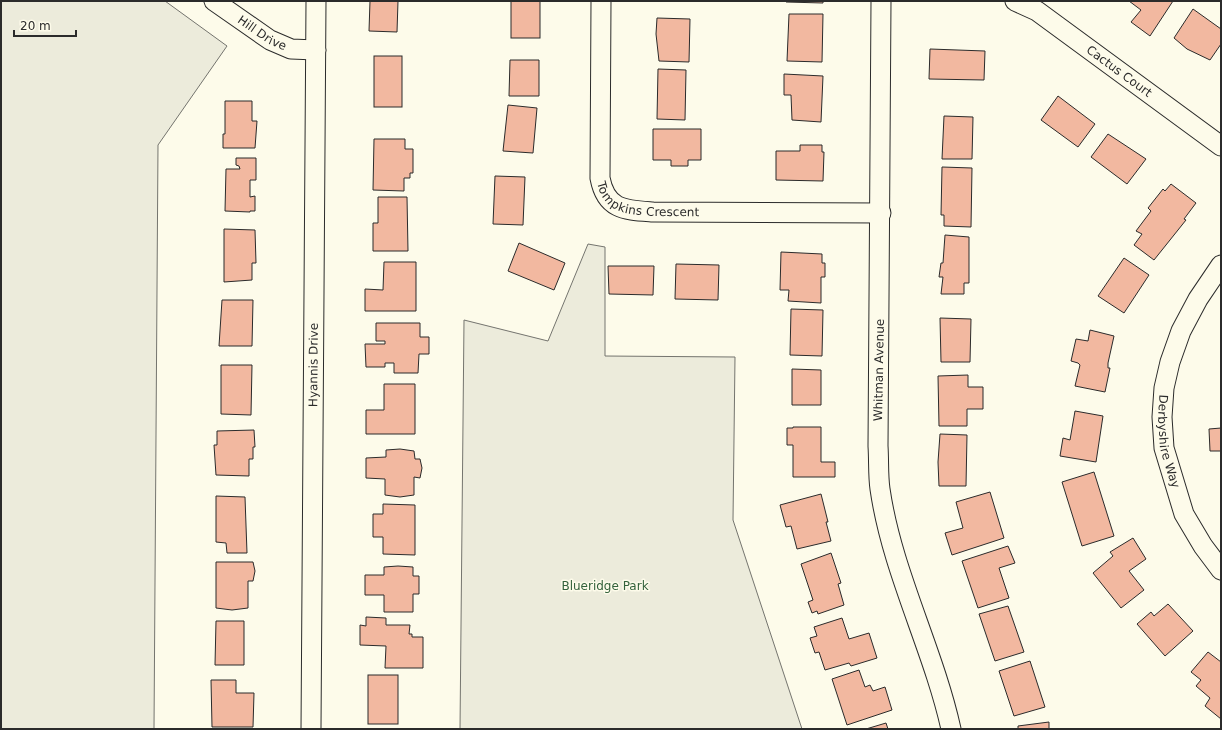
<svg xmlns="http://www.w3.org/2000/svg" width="1222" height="730" font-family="'DejaVu Sans',sans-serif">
  <rect width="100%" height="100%" fill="#fdfbea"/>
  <g fill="#ecebdb" stroke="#74746e">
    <polygon points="1,1 165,1 227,46 158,145 154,729 1,729"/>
    <polygon points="588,244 605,247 605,356 735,357 733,520 802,729 460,729 464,320 548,341"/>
  </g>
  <g fill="#f2b8a0" stroke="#2b2b2b">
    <polygon points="370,1 398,1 397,32 369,31"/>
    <rect x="511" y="1" width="29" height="37"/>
    <polygon points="786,1 823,1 823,3 786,2"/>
    <polygon points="1129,1 1173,1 1150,36 1131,22 1141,10"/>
    <polygon points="1193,9 1221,29 1221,44 1210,60 1187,49 1174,38"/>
    <polygon points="789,14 823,14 822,62 787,61"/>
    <polygon points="657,18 690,19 689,62 659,61 656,34"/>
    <polygon points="930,49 985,51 984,80 929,79"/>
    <rect x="374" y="56" width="28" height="51"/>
    <polygon points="510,60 539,60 539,96 509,96"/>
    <polygon points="658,69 686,70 685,120 657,119"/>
    <polygon points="784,74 823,76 821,122 792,120 791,95 784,95"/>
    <polygon points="1058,96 1095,124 1078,147 1041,120"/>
    <polygon points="225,101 252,101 252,121 257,121 255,148 223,148 223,134 225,134"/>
    <polygon points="508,105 537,108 533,153 503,151"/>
    <polygon points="944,116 973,117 972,159 942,159"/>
    <polygon points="653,129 701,129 701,160 688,160 688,166 671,166 671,160 653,160"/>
    <polygon points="1108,134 1146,159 1127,184 1091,157"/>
    <polygon points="374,139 405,139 405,149 413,149 413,173 410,173 410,178 404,178 404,191 373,190"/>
    <polygon points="800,145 822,145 822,152 824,152 823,181 776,180 776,151 800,151"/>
    <polygon points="236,158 256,158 256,180 250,180 250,197 255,196 255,211 250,211 250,212 225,211 226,169 240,169 239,166 236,165"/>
    <polygon points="942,167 972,168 971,227 944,226 944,215 941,215"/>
    <polygon points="495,176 525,177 523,225 493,224"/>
    <polygon points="1171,184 1196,203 1184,219 1186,220 1154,260 1134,245 1142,234 1136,231 1151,211 1148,208 1163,189 1165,191"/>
    <polygon points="378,197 407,197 408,251 373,251 373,223 378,223"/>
    <polygon points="224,229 255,230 256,263 252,263 252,280 224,282"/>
    <polygon points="945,235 969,237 969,283 964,283 964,294 941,294 943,277 939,277 941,263 943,263"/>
    <polygon points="519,243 565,263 554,290 508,271"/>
    <polygon points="781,252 822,254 822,263 825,263 825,277 821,277 821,303 788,301 789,290 780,290"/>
    <polygon points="1124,258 1149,275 1124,313 1098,296"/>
    <polygon points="384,262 416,262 416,311 365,311 365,289 383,290"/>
    <polygon points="676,264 719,265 718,300 675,299"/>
    <polygon points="608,266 654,266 653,295 609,294"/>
    <polygon points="222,300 253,300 252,346 219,346"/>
    <polygon points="791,309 823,310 822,356 790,355"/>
    <polygon points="940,318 971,319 970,362 941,362"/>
    <polygon points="376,323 420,323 420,337 429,337 429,354 419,354 418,373 394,373 394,363 385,363 385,367 366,367 365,344 385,344 385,341 376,341"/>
    <polygon points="1090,330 1114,336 1108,363 1108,368 1110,368 1105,392 1075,386 1080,365 1078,363 1071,361 1076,339 1088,341"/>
    <polygon points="221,365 252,365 251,415 221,414"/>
    <polygon points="792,369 821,370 821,405 792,405"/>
    <polygon points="968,375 968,387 983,387 983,409 967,409 967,426 939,426 938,376"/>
    <polygon points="384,384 415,384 415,434 366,434 366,410 384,410"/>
    <polygon points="1075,411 1103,416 1096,462 1060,456 1063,438 1070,440"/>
    <polygon points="793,427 821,427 821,462 835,462 835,477 793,477 793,445 787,445 787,428 793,428"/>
    <polygon points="1221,428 1221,451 1210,451 1209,429"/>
    <polygon points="254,430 255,447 253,447 253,459 249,459 249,476 216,475 214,445 217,445 217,431"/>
    <polygon points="940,434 967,435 966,486 939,486 938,462"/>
    <polygon points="400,449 414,451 415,459 420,459 422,468 420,478 414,477 414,495 400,497 385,495 385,479 366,478 366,458 386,457 386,450"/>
    <polygon points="1094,472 1114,536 1082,546 1062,482"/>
    <polygon points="990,492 1004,538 952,555 945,533 963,528 956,502"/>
    <polygon points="821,494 828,522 826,522 831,541 797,549 791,526 786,527 780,505"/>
    <polygon points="216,496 245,497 247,553 227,553 226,543 216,542"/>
    <polygon points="383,504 415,505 415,555 383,554 383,537 373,537 373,514 383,514"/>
    <polygon points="1133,538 1146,559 1129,571 1144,590 1121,608 1093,573 1113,556 1110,552"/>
    <polygon points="1008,546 1015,563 999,568 1009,598 978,608 962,561"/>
    <polygon points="831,553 841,583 838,584 844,605 818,614 817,611 812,613 808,602 813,600 801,564"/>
    <polygon points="216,562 253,562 255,571 253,581 248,581 248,608 232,610 216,608"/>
    <polygon points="398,566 413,567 413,576 419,576 419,594 413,594 413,612 384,612 384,595 365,595 365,575 384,575 384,567"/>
    <polygon points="1168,604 1193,631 1165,656 1137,624 1151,612 1154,616"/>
    <polygon points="1008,606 1024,652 995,661 979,614"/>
    <polygon points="366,617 386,618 386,625 410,625 409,634 412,634 412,637 423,637 423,668 385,668 386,646 360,645 360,625 366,626"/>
    <polygon points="842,618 849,639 869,633 877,658 851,666 849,663 825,670 819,652 815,653 810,638 817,636 814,627"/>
    <polygon points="216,621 244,621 244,665 215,665"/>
    <polygon points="1208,652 1221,662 1221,719 1205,706 1210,698 1196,686 1201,680 1191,672"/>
    <polygon points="1030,661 1045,707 1014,716 999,671"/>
    <polygon points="859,670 865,687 870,685 873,691 885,687 892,710 847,725 832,679"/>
    <rect x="368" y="675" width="30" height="49"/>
    <polygon points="211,680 236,680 236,693 254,693 253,727 212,727"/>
    <polygon points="1049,722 1049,729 1018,729 1018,726"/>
    <polygon points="886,723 888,729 866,729"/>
  </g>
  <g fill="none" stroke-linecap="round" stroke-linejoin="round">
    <defs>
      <g id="minor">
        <path id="s1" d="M214,1L270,40L291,49L316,50"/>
        <path id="s2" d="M601,1L600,178C606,210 625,210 653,212L881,213"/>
        <path d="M881,1L878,446C879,461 878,475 880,489C892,572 933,648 951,729"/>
        <path id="s3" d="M1015,1L1037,11L1221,146"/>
        <path id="s4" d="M1221,265L1198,299L1181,331L1170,362L1164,388L1162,417L1164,448L1184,514L1203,546L1221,570"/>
        <path id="s5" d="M311,729L316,1"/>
      </g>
    </defs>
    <use href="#minor" stroke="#2b2b2b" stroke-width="21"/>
    <use href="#minor" stroke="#fdfbea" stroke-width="19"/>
  </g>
  <g text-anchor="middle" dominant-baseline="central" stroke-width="3" stroke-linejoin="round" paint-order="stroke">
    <g font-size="12" fill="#2b2b2b" stroke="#fdfbea">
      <text stroke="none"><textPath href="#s1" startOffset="58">Hill Drive</textPath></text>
      <text stroke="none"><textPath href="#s3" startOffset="126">Cactus Court</textPath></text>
      <text stroke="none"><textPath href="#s2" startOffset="237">Tompkins Crescent</textPath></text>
      <text stroke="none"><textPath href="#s5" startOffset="364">Hyannis Drive</textPath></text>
      <text transform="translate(879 370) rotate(-89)">Whitman Avenue</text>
      <text stroke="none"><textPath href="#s4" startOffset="191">Derbyshire Way</textPath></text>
    </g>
    <g font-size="12" fill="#34623c" stroke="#fdfbea">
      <text x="605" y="586">Blueridge Park</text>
    </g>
  </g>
  <rect width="1222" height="730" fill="none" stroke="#2b2b2b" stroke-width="4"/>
  <path d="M14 30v6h62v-6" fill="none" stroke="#2b2b2b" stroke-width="2"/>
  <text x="20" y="30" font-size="12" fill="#2b2b2b" stroke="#fdfbea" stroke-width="3" paint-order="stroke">20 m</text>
</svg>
